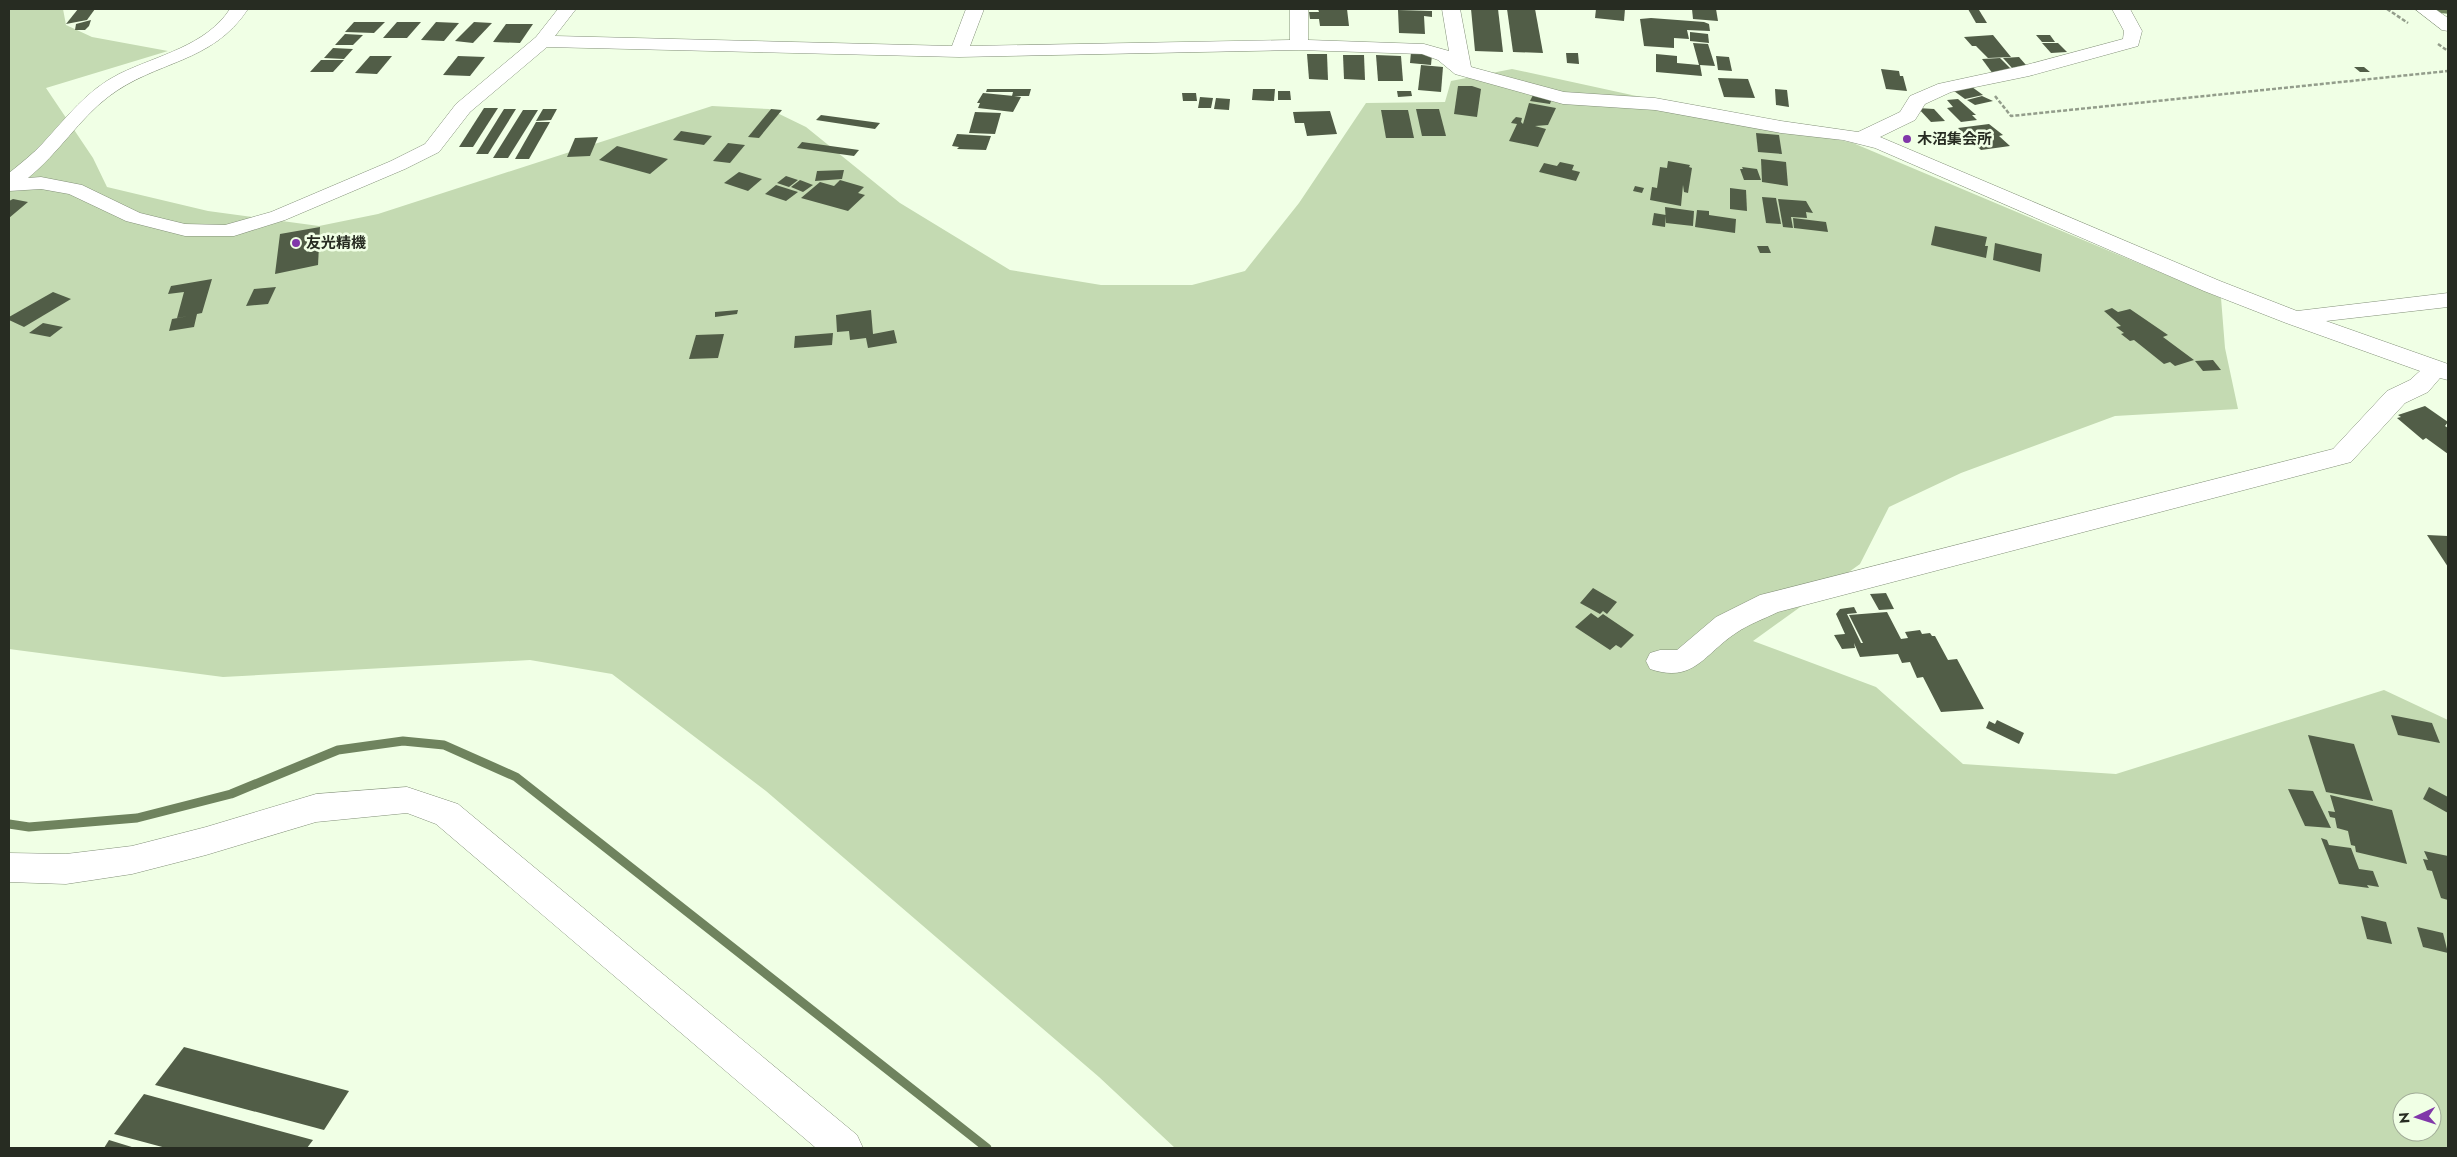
<svg xmlns="http://www.w3.org/2000/svg" width="2457" height="1157" font-family="Jost,'Noto Sans JP',sans-serif">
  <rect width="100%" height="100%" fill="#f0ffe5"/>
  <path fill="#c4dab2" fill-rule="evenodd" d="M9,9H63L66,25L92,37L168,51L46,88L93,158L107,187L208,211L319,226L378,214L712,106L769,109L806,127L900,203L1010,270L1101,285H1192L1245,271L1299,203L1366,103L1445,102L1451,81L1512,69L1853,143L2221,298L2225,348L2238,409L2115,416L1961,473L1889,507L1860,564L1753,641L1876,687L1963,764L2116,774L2384,690L2448,720V1148H1175L1099,1077L766,791L612,674L530,660L223,677L9,649ZM2402,1102H2432V1132H2402Z"/>
  <g fill="none" stroke-linecap="round" stroke-linejoin="round">
    <polyline stroke="#6f835e" stroke-width="5.5" points="2437,10 2448,11"/>
    <polyline stroke="#6f835e" stroke-width="9" points="9,824 29,827 137,818 231,794 338,750 403,741 444,745 516,777 987,1148"/>
  </g>
  <g fill="#515d47">
    <polygon points="78,9 95,9 87,20 66,24"/>
    <polygon points="1318,9 1347,9 1349,26 1320,26 1319,19 1310,19 1309,12 1319,12"/>
    <polygon points="1471,9 1498,9 1503,52 1475,51"/>
    <polygon points="1507,9 1535,9 1543,53 1513,52"/>
    <polygon points="1596,9 1625,9 1624,21 1595,18"/>
    <polygon points="1692,9 1716,9 1718,21 1693,19"/>
    <polygon points="1968,9 1979,10 1987,23 1976,23"/>
    <polygon points="1398,10 1432,11 1432,17 1424,16 1425,34 1399,33"/>
    <polygon points="1651,18 1704,22 1709,24 1710,31 1687,30 1689,39 1674,38 1674,48 1644,46 1640,19"/>
    <polygon points="91,20 89,26 85,30 75,30 76,24"/>
    <polygon points="354,22 385,22 374,33 345,32"/>
    <polygon points="397,22 421,22 407,38 383,38"/>
    <polygon points="436,22 459,23 444,41 421,40"/>
    <polygon points="474,22 492,23 473,43 455,41"/>
    <polygon points="506,24 533,24 520,43 493,42"/>
    <polygon points="1690,32 1708,34 1709,43 1690,41"/>
    <polygon points="345,34 363,35 353,45 335,45"/>
    <polygon points="1993,35 2011,57 1988,58 1976,46 1972,46 1964,37"/>
    <polygon points="2036,35 2050,35 2055,42 2042,42"/>
    <polygon points="1693,43 1708,44 1715,66 1700,65 1702,76 1656,72 1656,54 1677,56 1677,63 1699,65"/>
    <polygon points="2042,43 2058,43 2067,52 2051,53"/>
    <polygon points="333,48 353,49 344,59 324,58"/>
    <polygon points="1411,52 1432,55 1431,65 1410,63"/>
    <polygon points="1566,53 1578,53 1579,64 1567,63"/>
    <polygon points="1307,54 1327,54 1328,80 1309,79"/>
    <polygon points="1343,55 1364,55 1365,80 1344,79"/>
    <polygon points="1376,55 1401,56 1403,81 1378,81"/>
    <polygon points="370,56 392,56 377,74 355,73"/>
    <polygon points="458,56 485,57 470,76 443,75"/>
    <polygon points="1716,56 1729,57 1732,71 1718,70"/>
    <polygon points="2019,57 2026,65 2012,68 2003,58"/>
    <polygon points="2000,58 2012,70 1993,74 1982,59"/>
    <polygon points="321,60 344,60 333,72 310,72"/>
    <polygon points="1421,65 1443,67 1441,92 1418,90"/>
    <polygon points="2354,67 2364,67 2370,72 2360,72"/>
    <polygon points="1881,69 1899,71 1900,76 1903,76 1907,91 1886,89"/>
    <polygon points="1718,78 1748,79 1755,98 1724,97"/>
    <polygon points="1458,86 1472,86 1481,89 1477,117 1454,114"/>
    <polygon points="1972,87 1983,95 1965,99 1954,91"/>
    <polygon points="987,89 1031,89 1029,96 1012,96 1013,92 986,92"/>
    <polygon points="1253,89 1275,89 1274,101 1252,100"/>
    <polygon points="1775,89 1787,90 1789,107 1776,105"/>
    <polygon points="1278,91 1290,91 1291,100 1278,100"/>
    <polygon points="1397,91 1411,91 1412,96 1398,97"/>
    <polygon points="983,93 1014,96 1021,97 1013,112 978,108 980,103 977,103"/>
    <polygon points="1182,93 1196,93 1197,101 1183,101"/>
    <polygon points="1534,93 1551,101 1550,104 1530,101"/>
    <polygon points="1982,96 1993,101 1975,105 1967,100"/>
    <polygon points="1200,97 1213,98 1211,108 1198,108"/>
    <polygon points="1216,98 1230,99 1229,110 1214,109"/>
    <polygon points="1958,99 1976,115 1972,115 1977,120 1961,122 1947,108 1953,107 1947,100"/>
    <polygon points="1529,103 1556,108 1548,125 1535,126 1546,129 1538,147 1509,141 1517,124 1511,123 1513,120 1516,117 1522,118 1521,122 1523,124"/>
    <polygon points="484,108 498,108 473,147 459,147"/>
    <polygon points="1918,108 1934,109 1945,121 1931,122"/>
    <polygon points="504,109 516,109 488,154 476,154"/>
    <polygon points="543,109 557,109 551,120 536,121"/>
    <polygon points="771,109 782,110 759,138 748,137"/>
    <polygon points="1416,109 1439,109 1446,136 1422,136"/>
    <polygon points="523,110 538,110 508,158 493,158"/>
    <polygon points="1381,110 1408,110 1414,138 1386,138"/>
    <polygon points="1330,111 1337,134 1307,136 1304,123 1295,123 1293,112"/>
    <polygon points="975,112 1001,113 995,134 969,133"/>
    <polygon points="821,115 880,123 875,129 816,120"/>
    <polygon points="536,122 550,122 529,159 515,159"/>
    <polygon points="1989,124 2003,135 1999,136 2010,146 1981,150 1958,128"/>
    <polygon points="681,131 712,136 704,145 673,140"/>
    <polygon points="1756,133 1779,135 1782,154 1758,152"/>
    <polygon points="957,134 991,136 986,150 957,149 959,147 952,146"/>
    <polygon points="598,137 590,156 567,157 575,138"/>
    <polygon points="802,142 859,150 854,156 797,148"/>
    <polygon points="728,143 745,145 730,163 713,161"/>
    <polygon points="617,146 668,159 650,174 599,160"/>
    <polygon points="1761,159 1786,162 1788,186 1762,182"/>
    <polygon points="1668,161 1690,165 1689,167 1692,168 1688,193 1684,192 1683,185 1681,206 1650,200 1652,187 1657,188 1660,167 1667,168"/>
    <polygon points="1560,162 1574,165 1572,170 1580,172 1576,181 1539,172 1544,163 1557,166"/>
    <polygon points="1742,167 1757,169 1761,180 1744,180 1740,169 1743,169"/>
    <polygon points="844,170 842,179 815,181 817,171"/>
    <polygon points="739,172 762,179 748,191 724,183"/>
    <polygon points="786,176 798,180 789,187 777,183"/>
    <polygon points="800,180 813,185 803,192 791,187"/>
    <polygon points="840,180 864,187 858,193 865,195 848,211 801,198 820,182 834,186"/>
    <polygon points="776,185 798,192 786,201 765,194"/>
    <polygon points="1635,186 1644,188 1642,193 1633,191"/>
    <polygon points="1730,188 1746,190 1747,211 1730,209"/>
    <polygon points="1762,197 1776,198 1781,224 1766,223"/>
    <polygon points="13,199 28,202 9,218 9,201"/>
    <polygon points="1778,199 1806,201 1813,213 1806,212 1807,218 1791,217 1793,228 1783,227"/>
    <polygon points="1665,207 1694,211 1693,226 1666,223"/>
    <polygon points="1697,210 1709,211 1709,215 1736,219 1735,233 1695,227"/>
    <polygon points="1654,213 1666,215 1665,227 1652,225"/>
    <polygon points="1793,218 1826,222 1828,232 1794,228"/>
    <polygon points="1935,226 1987,237 1985,246 1988,246 1986,258 1931,245"/>
    <polygon points="320,227 318,265 275,274 280,234"/>
    <polygon points="1995,243 2042,254 2040,272 1993,260"/>
    <polygon points="1757,246 1768,246 1771,253 1760,253"/>
    <polygon points="212,279 202,313 197,314 194,327 169,331 172,319 189,316 177,318 184,292 168,294 171,286"/>
    <polygon points="276,287 268,304 246,306 254,289"/>
    <polygon points="53,292 71,299 24,327 9,320 9,317"/>
    <polygon points="2112,308 2118,312 2130,309 2168,335 2163,337 2194,360 2175,366 2170,362 2164,364 2134,340 2130,341 2121,334 2124,333 2116,327 2121,326 2104,311"/>
    <polygon points="738,310 737,314 715,317 715,312"/>
    <polygon points="871,310 873,334 894,330 897,343 868,348 866,338 850,340 849,331 837,332 836,315"/>
    <polygon points="43,323 63,327 50,337 29,333"/>
    <polygon points="833,333 832,345 794,348 795,336"/>
    <polygon points="724,334 718,358 689,359 696,335"/>
    <polygon points="2213,360 2221,370 2203,371 2195,361"/>
    <polygon points="2425,406 2448,422 2445,426 2448,428 2448,454 2426,438 2423,440 2397,418 2401,417 2398,415"/>
    <polygon points="2427,535 2448,536 2448,567"/>
    <polygon points="1593,588 1617,602 1607,614 1603,611 1600,614 1580,603"/>
    <polygon points="1886,593 1894,609 1879,610 1870,594"/>
    <polygon points="1854,607 1857,613 1847,614 1861,643 1863,643 1849,615 1887,612 1901,639 1908,638 1905,632 1920,630 1922,634 1930,633 1932,636 1935,636 1948,660 1957,659 1984,709 1941,712 1923,677 1917,678 1910,662 1902,663 1898,654 1860,657 1854,643 1855,648 1842,649 1834,635 1845,634 1836,614 1840,609"/>
    <polygon points="1591,613 1598,618 1603,614 1634,635 1621,648 1616,645 1610,650 1575,627"/>
    <polygon points="2391,715 2432,723 2440,743 2398,735"/>
    <polygon points="1997,720 2024,733 2019,744 1986,728 1989,721 1995,724"/>
    <polygon points="2308,735 2354,744 2373,801 2326,792"/>
    <polygon points="2429,787 2448,797 2448,813 2423,799"/>
    <polygon points="2288,789 2313,791 2331,828 2305,826"/>
    <polygon points="2330,795 2392,810 2407,864 2356,852 2355,846 2351,845 2348,831 2337,828 2335,818 2330,817 2328,811 2335,812"/>
    <polygon points="2321,838 2327,840 2329,845 2351,848 2359,869 2373,871 2379,887 2367,885 2369,888 2339,884"/>
    <polygon points="2424,851 2448,856 2448,900 2441,898 2432,871 2427,870 2423,859 2428,860"/>
    <polygon points="2361,916 2386,922 2392,944 2367,939"/>
    <polygon points="2417,927 2443,933 2448,953 2423,947"/>
    <polygon points="184,1047 349,1091 324,1130 155,1085"/>
    <polygon points="144,1094 313,1140 307,1148 166,1148 114,1134"/>
    <polygon points="109,1140 135,1148 104,1148"/>
  </g>
  <g fill="none" stroke-linecap="round" stroke-linejoin="round">
    <defs>
      <g id="minor">
        <path d="M230,9H248C212,64 156,60 108,97C79,119 59,153 28,178L41,177L82,185L140,213L185,224L225,225L271,212L391,161L425,144L456,104L536,37L558,9H576L555,36L952,46L966,9H984L970,46L1290,40V9H1308V40L1424,44L1449,51L1442,9H1460L1471,67L1564,92L1655,98L1781,121L1858,132L1900,112L1910,96L1938,84L2026,65L2123,39L2124,31L2112,9H2130L2142,31L2138,46L2029,76L1951,92L1925,104L1915,120L1880,137L2220,281L2297,311L2448,293V307L2326,321L2448,364V380L2440,378L2428,392L2405,403L2351,462L1778,612C1764,619 1749,624 1736,633C1704,654 1694,684 1650,669L1646,661L1650,653L1660,650H1677L1716,617L1760,595L2333,449L2387,391L2410,380L2420,371L2286,323L2204,291L1875,148L1843,140L1781,133L1655,110L1563,104L1455,74L1438,60L1422,54L1299,50L959,57L547,47L470,112L439,152L405,169L285,220L234,236H185L126,221L69,194L41,189L9,191V173C21,163 33,154 43,143C67,117 87,90 119,74C158,55 206,46 230,9Z"/>
        <polygon points="2415,9 2435,9 2448,18 2448,31 2442,30"/>
        <polygon points="407,787 458,804 857,1135 863,1148 816,1148 436,824 407,813 316,822 206,855 132,874 66,884 9,882 9,853 66,854 132,846 206,827 316,794"/>
      </g>
    </defs>
    <use href="#minor" stroke="#839079" stroke-width="1"/>
    <g stroke="#939d8b" stroke-width="2.5" stroke-dasharray="4 2" stroke-linecap="butt">
      <polyline points="2387,9 2408,23"/>
      <polyline points="2438,44 2448,51"/>
      <polyline points="1995,96 2011,116 2448,71"/>
    </g>
    <use href="#minor" fill="#fff" fill-rule="evenodd"/>
  </g>
  <g fill="#8037a9" stroke="#f0ffe5" stroke-width="2">
    <circle cx="1907" cy="139" r="5"/>
    <circle cx="296" cy="243" r="5"/>
  </g>
  <g text-anchor="middle" dominant-baseline="central" stroke-width="5" stroke-linejoin="round" paint-order="stroke">
    <g font-size="15" font-weight="bold" fill="#272c22" stroke="#f0ffe5" text-anchor="start">
      <text x="1917" y="139">木沼集会所</text>
      <text x="306" y="243">友光精機</text>
    </g>
  </g>
  <rect width="2457" height="1157" fill="none" stroke="#272c22" stroke-width="20"/>
  <g transform="translate(2417 1117) rotate(266)"><circle r="24" fill="#f0ffe5" stroke="#a0ab97"/>
  <path d="M0-4L9 19L0 12L-9 19Z" fill="#8037a9"/>
  <text y="-8" font-size="14" font-weight="bold" text-anchor="middle" fill="#272c22">N</text>
  </g>
</svg>
